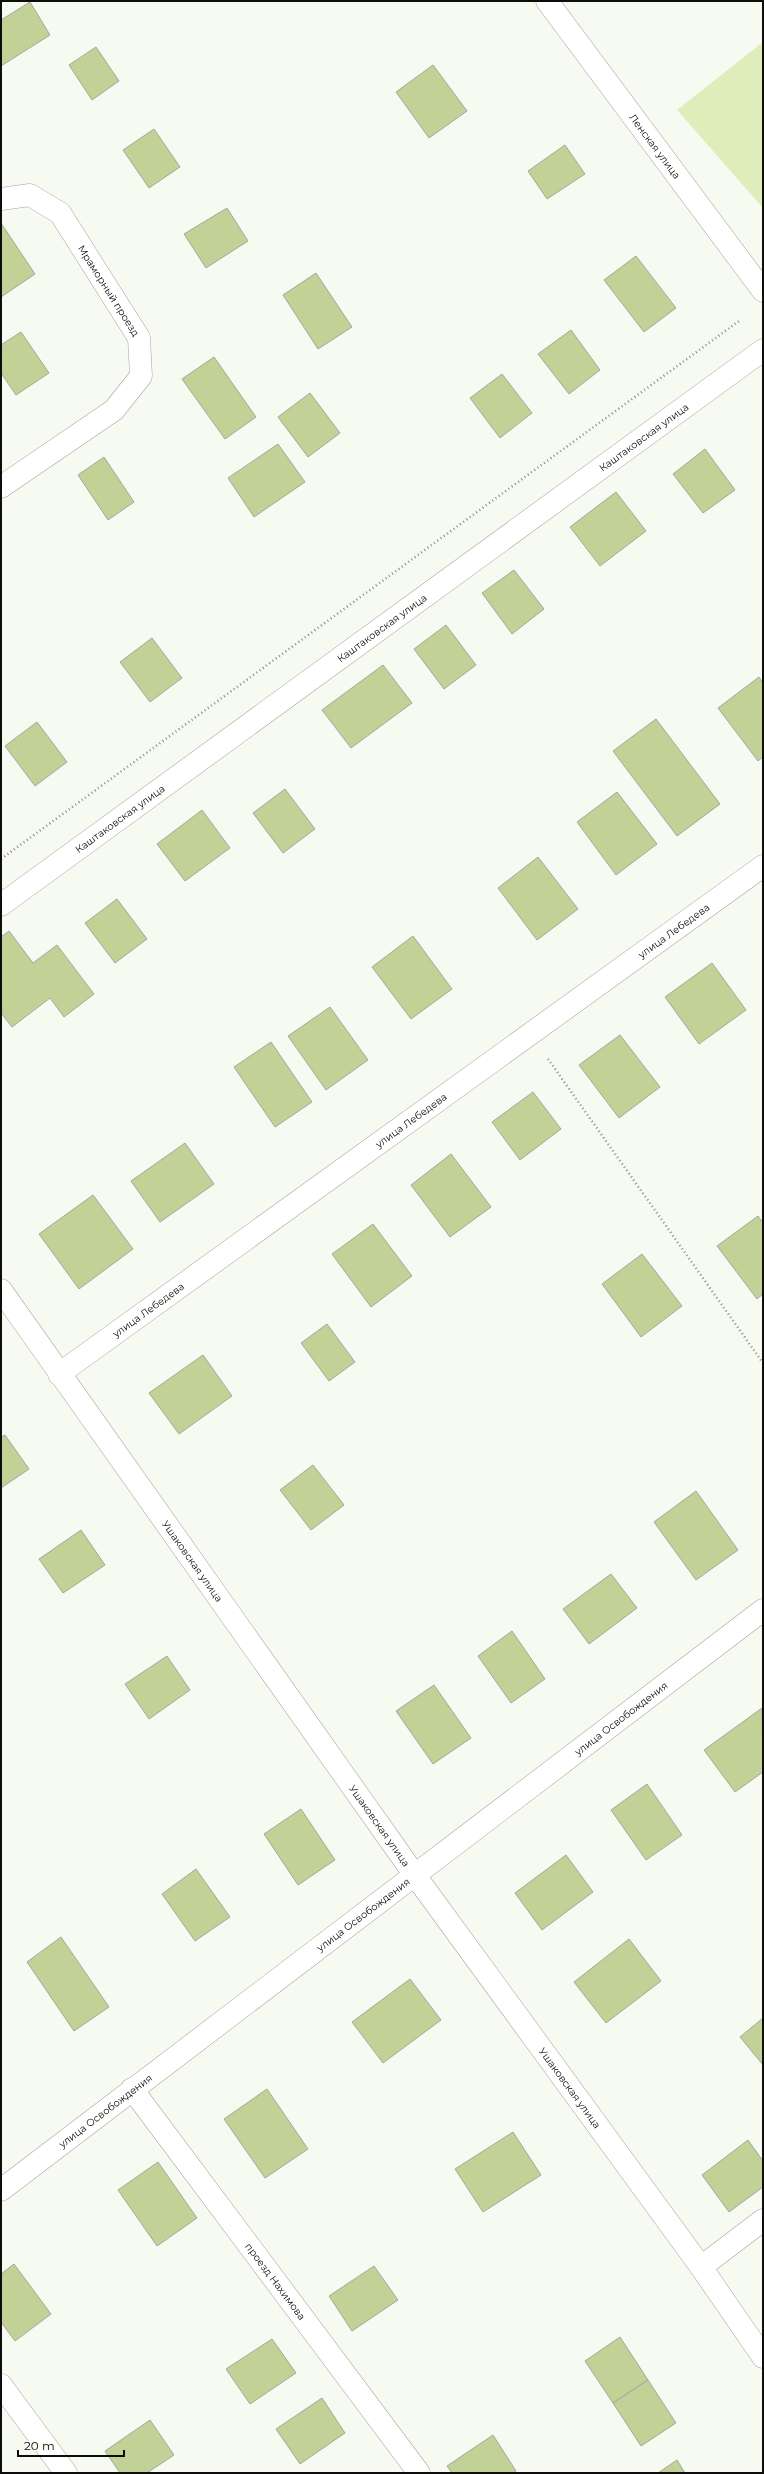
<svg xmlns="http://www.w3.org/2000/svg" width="764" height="2474" font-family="Montserrat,sans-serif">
  <rect width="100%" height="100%" fill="#f7faf1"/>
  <polygon fill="#dfedbb" points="763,42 763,208 677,110"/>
  <g fill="#c2d195" stroke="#a5a79f">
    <polygon points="30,2 50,35 1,66 1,20"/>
    <polygon points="96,47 119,81 92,100 69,65"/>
    <polygon points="433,65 467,111 429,138 396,92"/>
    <polygon points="154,129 180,167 149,188 123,150"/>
    <polygon points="565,145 585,174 547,199 528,171"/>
    <polygon points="227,208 248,241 206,268 184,234"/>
    <polygon points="1,223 35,274 1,297"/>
    <polygon points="636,256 676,308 644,332 604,280"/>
    <polygon points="316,273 352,327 318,349 283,295"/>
    <polygon points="571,330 600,370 569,394 538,354"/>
    <polygon points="21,332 49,373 16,395 1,373 1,345"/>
    <polygon points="214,357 256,417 225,439 182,379"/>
    <polygon points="502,374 532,413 500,438 470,398"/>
    <polygon points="310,393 340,433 308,457 278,417"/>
    <polygon points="278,444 305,482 254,517 228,478"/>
    <polygon points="705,449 735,490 703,513 673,474"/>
    <polygon points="104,457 134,502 108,520 78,475"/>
    <polygon points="616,492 646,531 600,566 570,527"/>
    <polygon points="514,570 544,609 512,634 482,593"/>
    <polygon points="446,625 476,665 444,689 414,649"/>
    <polygon points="152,638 182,678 150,702 120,662"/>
    <polygon points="383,665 412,703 351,748 322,710"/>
    <polygon points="759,677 763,683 763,757 758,761 718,708"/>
    <polygon points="656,719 720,804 677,836 613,751"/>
    <polygon points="37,722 67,762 35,786 5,746"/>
    <polygon points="285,789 315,829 283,853 253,813"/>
    <polygon points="617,792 657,844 616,875 577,822"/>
    <polygon points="202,810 230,848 185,881 157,844"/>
    <polygon points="538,857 578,909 537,940 498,888"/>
    <polygon points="117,899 147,939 115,963 85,923"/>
    <polygon points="9,931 33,963 57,945 94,994 64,1017 50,998 12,1027 1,1013 1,937"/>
    <polygon points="413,936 452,989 411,1019 372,967"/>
    <polygon points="712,963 746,1010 699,1044 665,997"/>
    <polygon points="330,1007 368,1060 326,1090 288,1036"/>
    <polygon points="620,1035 660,1087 619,1118 579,1065"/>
    <polygon points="271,1042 312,1102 275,1127 234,1067"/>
    <polygon points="533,1092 561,1129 520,1160 492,1122"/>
    <polygon points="185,1143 214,1184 160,1222 131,1181"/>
    <polygon points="451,1154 491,1207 450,1237 411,1185"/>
    <polygon points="93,1195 133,1249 79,1289 39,1234"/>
    <polygon points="758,1216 763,1223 763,1294 757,1299 717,1246"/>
    <polygon points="373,1224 412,1276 371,1307 332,1254"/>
    <polygon points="642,1254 682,1306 641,1337 602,1284"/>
    <polygon points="327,1324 355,1362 329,1381 301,1343"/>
    <polygon points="203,1355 232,1396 179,1434 149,1393"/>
    <polygon points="5,1435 29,1469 1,1488 1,1437"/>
    <polygon points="313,1465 344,1505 311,1530 280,1490"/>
    <polygon points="696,1491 738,1550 696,1580 654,1522"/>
    <polygon points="81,1530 105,1565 63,1593 39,1559"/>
    <polygon points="611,1574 637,1608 589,1644 563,1609"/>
    <polygon points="512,1631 545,1679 511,1703 478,1656"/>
    <polygon points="167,1656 190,1690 149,1719 125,1684"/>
    <polygon points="434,1685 471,1738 433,1764 396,1711"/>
    <polygon points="762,1708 763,1772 735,1792 704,1750"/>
    <polygon points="647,1784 682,1835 646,1860 611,1810"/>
    <polygon points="301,1809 335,1860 298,1885 264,1834"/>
    <polygon points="566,1855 593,1892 542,1930 515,1893"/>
    <polygon points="196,1869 230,1917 195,1941 162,1894"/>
    <polygon points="61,1937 109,2007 74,2031 27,1962"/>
    <polygon points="629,1939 661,1981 606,2023 574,1982"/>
    <polygon points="410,1979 441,2020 383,2063 352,2022"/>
    <polygon points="763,2018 763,2065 740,2037"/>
    <polygon points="267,2089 308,2149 265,2178 224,2119"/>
    <polygon points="513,2132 541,2175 483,2212 455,2169"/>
    <polygon points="748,2140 763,2161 763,2187 729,2212 702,2175"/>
    <polygon points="158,2162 197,2218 157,2246 118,2190"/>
    <polygon points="14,2264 51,2314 15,2341 1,2322 1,2274"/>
    <polygon points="374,2266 398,2300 352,2331 329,2296"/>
    <polygon points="620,2337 648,2380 613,2403 585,2361"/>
    <polygon points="272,2339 296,2373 250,2404 226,2369"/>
    <polygon points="648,2380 676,2423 641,2446 613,2403"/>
    <polygon points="322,2398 345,2433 300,2464 276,2429"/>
    <polygon points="150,2420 174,2455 147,2473 120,2473 105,2451"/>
    <polygon points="493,2435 516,2471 513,2473 452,2473 447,2466"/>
    <polygon points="677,2460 685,2473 658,2473"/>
  </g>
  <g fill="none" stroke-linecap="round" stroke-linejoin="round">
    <defs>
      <g id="street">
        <path id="s1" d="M1,199L30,195L60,213L139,338L141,376L114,410L1,487"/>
        <path id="s2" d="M1,905L763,350"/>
        <path id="s3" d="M59,1374L763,866"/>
        <path id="s4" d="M132,2089L419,2473"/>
        <path id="s5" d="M1,2190L763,1610"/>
        <polyline points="701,2267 763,2220"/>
        <polyline points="1,2385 66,2473"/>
      </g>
      <g id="secondary">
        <path id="s6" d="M547,1L763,291"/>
        <path id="s7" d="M1,1290L414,1874L701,2267L763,2357"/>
      </g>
    </defs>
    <use href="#street" stroke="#a3a59d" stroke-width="23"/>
    <use href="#secondary" stroke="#a3a59d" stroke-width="23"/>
    <g stroke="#898b85" stroke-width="2.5" stroke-dasharray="1 3" stroke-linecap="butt">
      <polyline points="1,859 739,321"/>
      <polyline points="548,1059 763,1363"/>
    </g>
    <use href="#street" stroke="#fff" stroke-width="22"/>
    <use href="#secondary" stroke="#fff" stroke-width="22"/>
  </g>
  <g text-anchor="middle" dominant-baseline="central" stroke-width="4" stroke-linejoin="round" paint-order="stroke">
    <g font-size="10" fill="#0d0d0b" stroke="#f7faf1">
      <text stroke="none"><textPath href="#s6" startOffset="181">Ленская улица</textPath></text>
      <text stroke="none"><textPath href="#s1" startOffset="156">Мраморный проезд</textPath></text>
      <text stroke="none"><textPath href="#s2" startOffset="795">Каштаковская улица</textPath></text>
      <text stroke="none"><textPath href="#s2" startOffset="471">Каштаковская улица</textPath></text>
      <text stroke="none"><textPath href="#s2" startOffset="147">Каштаковская улица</textPath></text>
      <text stroke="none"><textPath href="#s3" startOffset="758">улица Лебедева</textPath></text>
      <text stroke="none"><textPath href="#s3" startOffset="434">улица Лебедева</textPath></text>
      <text stroke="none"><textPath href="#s3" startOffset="110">улица Лебедева</textPath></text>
      <text stroke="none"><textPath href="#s7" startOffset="332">Ушаковская улица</textPath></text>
      <text stroke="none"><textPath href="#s5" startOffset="779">улица Освобождения</textPath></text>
      <text stroke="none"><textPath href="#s7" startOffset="656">Ушаковская улица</textPath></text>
      <text stroke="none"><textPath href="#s5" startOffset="455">улица Освобождения</textPath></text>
      <text stroke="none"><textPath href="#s7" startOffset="980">Ушаковская улица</textPath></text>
      <text stroke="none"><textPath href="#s5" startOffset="131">улица Освобождения</textPath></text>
      <text stroke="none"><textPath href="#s4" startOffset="240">проезд Нахимова</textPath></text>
    </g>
  </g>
  <rect width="764" height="2474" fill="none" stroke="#0d0d0b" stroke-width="4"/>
  <path d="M18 2450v6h106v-6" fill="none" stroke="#0d0d0b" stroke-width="2"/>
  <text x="24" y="2450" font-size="12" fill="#0d0d0b" stroke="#f7faf1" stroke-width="3" paint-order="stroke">20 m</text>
</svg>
